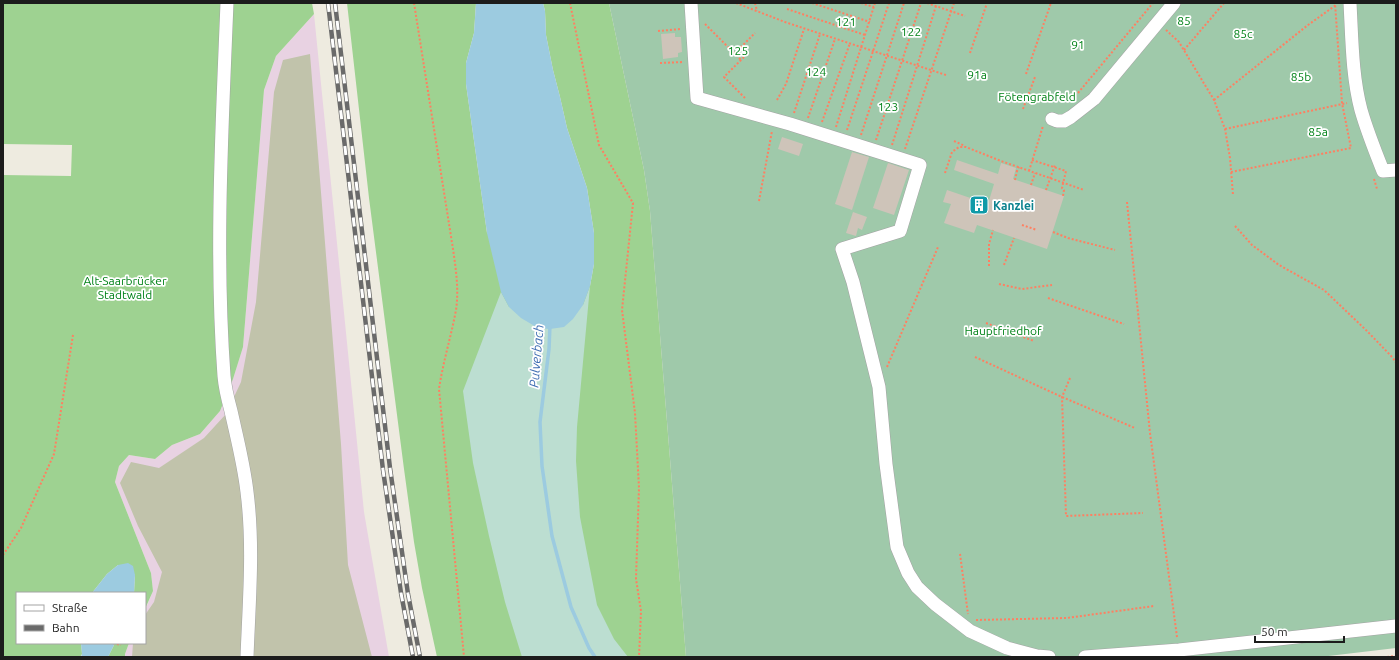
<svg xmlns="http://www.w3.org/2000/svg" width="1399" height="660" font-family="Ubuntu,sans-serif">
  <rect width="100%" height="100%" fill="#eeebe0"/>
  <polygon fill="#e8d2e2" points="314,14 364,512 389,657 125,657 125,654 129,643 145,643 145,610 153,591 151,573 115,482 119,466 129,455 155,459 172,445 200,434 220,411 233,379 243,347 264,90 276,56"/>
  <polygon fill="#c1c3ab" points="310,54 341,444 348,565 372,657 132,657 133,643 145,643 145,615 154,602 162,572 138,526 120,483 131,462 159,468 204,438 226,414 241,382 256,302 274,92 283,60"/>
  <g fill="#9ed291">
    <polygon points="3,3 312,3 314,14 276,56 264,90 243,347 233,379 220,411 200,434 172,445 155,459 129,455 119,466 115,482 151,573 153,591 145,609 145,593 134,593 135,575 118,565 107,574 92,593 17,593 17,643 81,643 82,654 80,657 3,657 3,175 71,176 72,145 3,144"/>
    <polygon points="347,3 476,3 474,33 466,63 466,84 487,233 590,286 594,264 594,233 587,188 567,128 560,97 553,70 546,35 545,11 543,3 609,3 644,170 650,211 686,657 437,657 422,588 414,542 404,469 369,198"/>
    <polygon points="115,643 129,643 125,654 125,657 108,657"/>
  </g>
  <polygon fill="#bcded1" points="590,286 577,427 576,461 580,517 597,605 614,639 628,657 522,657 505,602 489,536 473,463 463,391 501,292 509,307 583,305"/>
  <polygon fill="#9fc9aa" points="609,3 1396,3 1396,648 1320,657 686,657 650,211 644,170"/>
  <g fill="#9ccbe0">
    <polygon points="476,3 543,3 545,11 546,35 553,70 560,97 567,128 587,188 594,233 594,264 590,286 583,305 573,319 564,327 550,329 538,328 521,318 509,307 501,292 487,233 466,84 466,63 474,33"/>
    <polygon points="128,563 133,566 135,575 134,593 92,593 107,574 118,565"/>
    <polygon points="81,643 115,643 108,657 81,657 82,654"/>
  </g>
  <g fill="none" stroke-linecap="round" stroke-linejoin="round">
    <polyline stroke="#9ccbe0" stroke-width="3.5" points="550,325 549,349 540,422 542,466 552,536 571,607 589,648 595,657"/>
  </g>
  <g fill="#cec4b9">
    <polygon points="675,33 675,37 681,37 682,52 678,53 678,57 663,59 661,34"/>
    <polygon points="782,137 803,144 799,156 778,149"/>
    <polygon points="852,152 869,157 852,210 835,204"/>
    <polygon points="957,160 998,174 1001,163 1016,168 1013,179 1064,196 1047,249 977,225 974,233 944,223 951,204 943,202 947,190 988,204 994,184 954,170"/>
    <polygon points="888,163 909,170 894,215 873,208"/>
    <polygon points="853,212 867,217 862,230 858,228 856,236 846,233"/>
  </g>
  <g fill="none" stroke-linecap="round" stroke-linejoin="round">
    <defs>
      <g id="minor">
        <path d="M227,3C222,127 215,252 224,376C225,388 228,400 231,411C237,438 244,465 247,492C254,547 249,602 247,657"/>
        <polyline points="691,3 697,98 790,124 920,165 900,231 842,249 853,282 879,387 886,464 897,547 908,573 917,587 935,604 970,631 1007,648 1037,656 1049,657"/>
        <path d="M1350,3C1352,39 1352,76 1361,110C1367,131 1375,151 1383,171L1396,170"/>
        <polyline points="1052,119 1057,121 1064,121 1071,117 1094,99 1174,3"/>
        <polyline points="1085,657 1179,650 1396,626"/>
      </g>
    </defs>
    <use href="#minor" stroke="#a3a3a3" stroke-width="14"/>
    <g stroke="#ff7f61" stroke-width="2" stroke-dasharray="2 2" stroke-linecap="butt">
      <path d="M414,3L453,249C456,270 459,290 456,310C451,337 443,362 439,389L464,657"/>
      <polyline points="570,3 599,145 633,203 622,310 635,413 639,488 636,579 641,611 639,657"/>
      <polyline points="736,3 785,22 946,75"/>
      <polyline points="755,3 757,11"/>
      <polyline points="812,3 870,22"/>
      <polyline points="861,3 874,7"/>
      <polyline points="927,3 965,16"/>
      <polyline points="787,9 865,35"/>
      <polyline points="705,24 741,60"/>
      <polyline points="1166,30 1179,42 1214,100 1225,129 1230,158 1233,195"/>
      <polyline points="658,31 681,29"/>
      <polyline points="1184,50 1224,3"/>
      <polyline points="735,53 755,33"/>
      <polyline points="970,53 987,3"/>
      <polyline points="744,57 724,77 745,98"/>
      <polyline points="660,63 684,62"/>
      <polyline points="1026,74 1051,3"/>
      <polyline points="1078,93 1153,3"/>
      <polyline points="777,100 786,84 804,29"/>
      <polyline points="1214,100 1308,25 1336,5"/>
      <polyline points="1023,109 1035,77"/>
      <polyline points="794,113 820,34"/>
      <polyline points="808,118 835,39"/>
      <polyline points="822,122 850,43"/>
      <polyline points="836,127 875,3"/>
      <polyline points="1225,129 1347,103"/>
      <polyline points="847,130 889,3"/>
      <polyline points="861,135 904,3"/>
      <polyline points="876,140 921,3"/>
      <polyline points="954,141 965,146"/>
      <polyline points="892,145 936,6"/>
      <polyline points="905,149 954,3"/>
      <polyline points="1032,160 1066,171 1062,188 1064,190 1063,196"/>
      <polyline points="1016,171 1017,171 1019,167"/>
      <polyline points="1029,171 1043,126"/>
      <polyline points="1231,172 1351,148 1342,103 1335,3"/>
      <polyline points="945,173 952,152 959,147 966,147 1001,161 1084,190"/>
      <polyline points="1374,179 1377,189"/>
      <polyline points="1015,180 1017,171"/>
      <polyline points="1031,185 1035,173"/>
      <polyline points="1046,190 1055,165"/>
      <polyline points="759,201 772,131"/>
      <polyline points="1127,202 1150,433 1177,637"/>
      <polyline points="1022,225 1037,230"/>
      <polyline points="1235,226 1252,245 1279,265 1324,290 1367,331 1393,358 1396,363"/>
      <polyline points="1053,232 1068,238 1115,250"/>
      <polyline points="1004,265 1014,238"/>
      <polyline points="989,266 989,244 993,230"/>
      <polyline points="999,284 1022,289 1052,285"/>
      <polyline points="1048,298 1124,324"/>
      <polyline points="986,323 1034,341"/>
      <polyline points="975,357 1062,397 1135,428"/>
      <polyline points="887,367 938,247"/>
      <polyline points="1070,378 1062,397 1066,516 1143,513"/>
      <polyline points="960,554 968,614"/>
      <polyline points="3,555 21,528 54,454 73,335"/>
      <polyline points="976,620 1067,618 1154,606"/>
      <polyline points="113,643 121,645"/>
      <polyline points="1387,657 1396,656"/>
    </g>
    <use href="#minor" stroke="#fff" stroke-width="13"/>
    <defs>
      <g id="rail">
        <polyline points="328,3 383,470 401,593 413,657"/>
        <polyline points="335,3 390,468 408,594 420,657"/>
      </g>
    </defs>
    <use href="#rail" stroke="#6a6a6a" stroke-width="4.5"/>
    <use href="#rail" stroke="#fff" stroke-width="3" stroke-dasharray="9" stroke-linecap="butt"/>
  </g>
  <defs>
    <symbol id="building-square" viewBox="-11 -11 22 22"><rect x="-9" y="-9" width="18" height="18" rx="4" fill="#0f9aa8" stroke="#fff"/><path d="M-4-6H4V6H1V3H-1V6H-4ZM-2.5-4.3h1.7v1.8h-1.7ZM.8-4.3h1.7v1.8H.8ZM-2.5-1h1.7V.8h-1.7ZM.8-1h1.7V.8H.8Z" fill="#fff"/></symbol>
  </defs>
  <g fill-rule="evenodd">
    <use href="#building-square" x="968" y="194" width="22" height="22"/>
  </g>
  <g text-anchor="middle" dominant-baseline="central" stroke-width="3.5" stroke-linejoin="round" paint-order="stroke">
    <g font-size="12" fill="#028218" stroke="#fff">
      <text x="1184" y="20">85</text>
      <text x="846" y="21">121</text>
      <text x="911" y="31">122</text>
      <text x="1243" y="33">85c</text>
      <text x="1078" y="44">91</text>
      <text x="738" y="50">125</text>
      <text x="816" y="71">124</text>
      <text x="977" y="74">91a</text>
      <text x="1301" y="76">85b</text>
      <text x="1037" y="96">Fötengrabfeld</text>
      <text x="888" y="106">123</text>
      <text x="1318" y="131">85a</text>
      <text x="125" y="280">Alt-Saarbrücker<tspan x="125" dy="14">Stadtwald</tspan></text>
      <text x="1003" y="330">Hauptfriedhof</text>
    </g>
    <g font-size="12" font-weight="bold" fill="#0d838f" stroke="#fff" text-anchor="start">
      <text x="993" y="205">Kanzlei</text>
    </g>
    <g font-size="13" font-style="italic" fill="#416fb3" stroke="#fff">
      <text transform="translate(536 356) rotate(-85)">Pulverbach</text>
    </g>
  </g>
  <rect width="1399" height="660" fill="none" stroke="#1c1c1c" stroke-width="8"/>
  <rect x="16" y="592" width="130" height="52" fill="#ffffff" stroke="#a4a4a4"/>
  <rect x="24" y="605" width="20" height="6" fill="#ffffff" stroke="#a4a4a4"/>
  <text x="52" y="612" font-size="12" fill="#1c1c1c">Straße</text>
  <rect x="24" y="625" width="20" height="6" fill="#6a6a6a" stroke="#a4a4a4"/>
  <text x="52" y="632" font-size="12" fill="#1c1c1c">Bahn</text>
  <path d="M1255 636v6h89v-6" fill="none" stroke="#1c1c1c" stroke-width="2"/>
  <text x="1261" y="636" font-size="12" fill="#1c1c1c" stroke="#ffffff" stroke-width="3" paint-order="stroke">50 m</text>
</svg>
